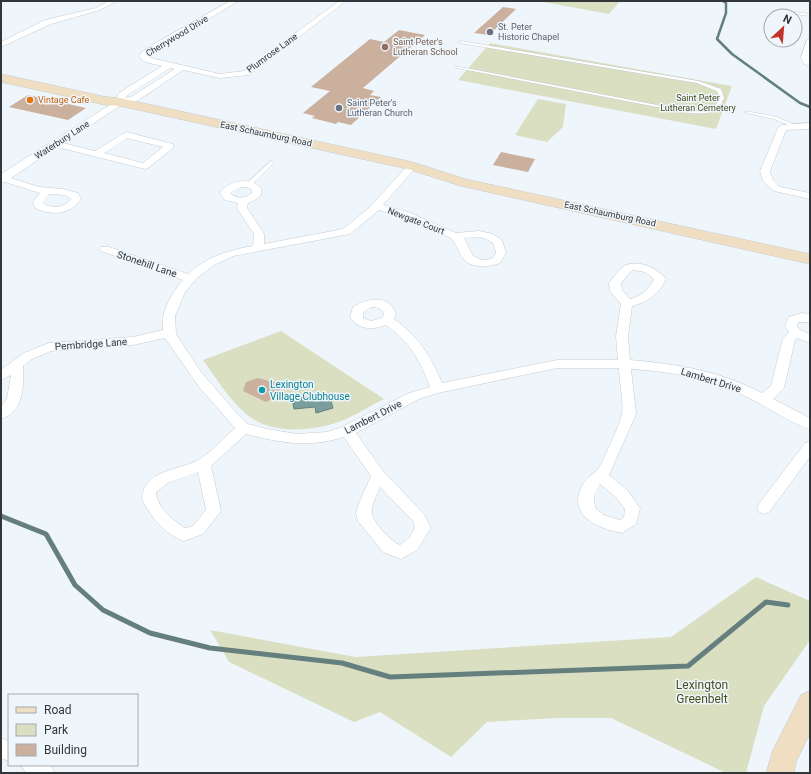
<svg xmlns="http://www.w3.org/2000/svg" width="811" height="774" font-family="Roboto,sans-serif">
  <rect width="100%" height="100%" fill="#eef6fc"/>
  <g fill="#dbdfc2">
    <polygon points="538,1 620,1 609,14"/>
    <polygon points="490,43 732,86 716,129 458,80"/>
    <polygon points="538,99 566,104 563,127 547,142 515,135"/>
    <path d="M281,331L384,399C372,405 359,413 346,419C317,432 270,436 245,413C228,398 216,378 203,360Z"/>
    <polygon points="756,577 810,601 810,640 764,706 746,773 726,773 611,718 559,718 487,722 451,757 380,712 354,722 229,662 210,630 356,657 671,637"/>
  </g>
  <polygon fill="#7a9e9e" stroke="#657f7f" points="329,394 333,408 316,413 315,407 294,409 292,399"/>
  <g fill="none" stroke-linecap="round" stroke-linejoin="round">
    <polyline stroke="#657f7f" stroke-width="2.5" points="723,1 726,3 726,13 717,39 732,54 800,103 810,107"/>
    <polyline stroke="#657f7f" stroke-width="5" points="1,516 46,534 75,585 103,610 150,633 210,648 342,663 390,677 688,666 766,602 788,605"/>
  </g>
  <g fill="#cbb09e">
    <polygon points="503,7 516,9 489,35 474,33"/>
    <polygon points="399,30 425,35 363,88 374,91 370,95 381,97 351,125 338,122 336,124 312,118 315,116 303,113 330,91 311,87 370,39 384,42"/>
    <polygon points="28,95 86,108 68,120 9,107"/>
    <polygon points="501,152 535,159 528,172 493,165"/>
    <polygon points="258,378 280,384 281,394 266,402 243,391 246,382"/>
  </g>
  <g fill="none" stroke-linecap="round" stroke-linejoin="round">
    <defs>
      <g id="lane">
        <polygon points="795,12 810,14 810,16 795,14"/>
        <path d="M461,41L698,81L721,89L724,98C716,115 705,114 688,113L457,68L455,67V66L688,111C702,111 713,113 720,98L717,91L697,83L460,43L459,42Z"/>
        <polygon points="746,111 777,117 797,126 793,127 774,119 746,113"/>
        <polygon points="271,161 273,162 273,164 251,185 247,185 247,183"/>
      </g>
      <g id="street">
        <polygon points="109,1 117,1 100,10 51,24 1,47 1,42 45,20 96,8"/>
        <path d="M230,1H238L148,56L151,58L220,74L244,71L339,1H346L249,75L220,78L183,70L137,101L123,104L63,143L95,151L126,132L173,144V148L148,168L145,169L57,147L11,178L39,187L63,189L78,193L81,199C70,215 52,216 35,208L33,202L40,193L5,182L1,183V174L116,101L119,93L162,66L145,62L140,58V54L147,48ZM170,68L175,69L131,97L125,98L126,96ZM127,138L163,147L143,163L104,153ZM49,194L65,195L71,199C64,208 54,209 44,204L43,202Z"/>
        <polygon points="807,40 810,40 810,66 804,64 801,57"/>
        <polygon points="810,123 810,129 786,130 770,171 773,180 780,187 810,193 810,199 774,191 763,181 760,171 778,128 782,125"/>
        <path d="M412,163L417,166L383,205L408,212L456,233L479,231L493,234L502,240L506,253L500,263C490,267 470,269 463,258C458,251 457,244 451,238L400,216L379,210L350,234L233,256L214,265L197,278L185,292L175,316L176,334L201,372L240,417L248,424L267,429L297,434L327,432L342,427L409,393L430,387C420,360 410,342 386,325C373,330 358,330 350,317L353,307C367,299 389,293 396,314L394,319C418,336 431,356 442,383L557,360H618L616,336L621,304L610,291L609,283C613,278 619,269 624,266C637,259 657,267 666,279C659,294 648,302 632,306L628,336L630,360C677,364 720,371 762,393L771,386L783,338L789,332L785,326L789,317L802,313L810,314V322H798L797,326L800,330L810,334V343L797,338L795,340L784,388L773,399L810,418V429C788,422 768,407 747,397C708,378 674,372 631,369L636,414L609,475L627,490L640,508L636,524L622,533C595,528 564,513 585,481C589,476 595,473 599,468C603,461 621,422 622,414C624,404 619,380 619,368H557L438,393L419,399L356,433L383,471L424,514L431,528L417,550L401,559L383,552L358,521L356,513L359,503L371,476L344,437C309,448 281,443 246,434L211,466L221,511L203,534L184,541C164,534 151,517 142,499C143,469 180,471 200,459C213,451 224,438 235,428L200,388L165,338L133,345L51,351L32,359L23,366C24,385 24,412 1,419V407L7,399L11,375L1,380V370L24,353L49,343L133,337L163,330C160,312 172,293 183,280L101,251L100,249L101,247H109L188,274C207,257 228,250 253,246L254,234L237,208L238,203L225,200L220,193C228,181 250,176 261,188V195L255,200L248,203L247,208L264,234V244L343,229L369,208L409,164ZM241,187H247L251,189L252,193C246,198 236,200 230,193ZM479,237L486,239L493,243L496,253L492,259L482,260L473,256L464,238ZM634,270L645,272L654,279C649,290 641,296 630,299L622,290L621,283L631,271ZM371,307C377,307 382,308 384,314L382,318L371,321L363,318V312ZM198,472L206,510L193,526L185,528C173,521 156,506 156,492L168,483ZM600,484L617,498L625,509L624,517L620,520L604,515L595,508L594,496ZM380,487L413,521L415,528L409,538L400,545C392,542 372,522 372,513C371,505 377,495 380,487Z"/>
        <polygon points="810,442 810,457 769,512 764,514 759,512 757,508 759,504 805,443"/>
        <polygon points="1,738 9,741 9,761 1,758"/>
        <polygon points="21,765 50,765 55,773 26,773"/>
      </g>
      <g id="secondary">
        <polygon points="1,74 106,97 120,98 412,162 465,179 810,254 810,264 461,186 408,169 120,106 106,105 1,82"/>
        <polygon points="810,691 810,733 796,762 794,773 766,773 773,750 801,695"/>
      </g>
    </defs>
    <use href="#lane" stroke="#c4ccd1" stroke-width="1"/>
    <use href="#street" stroke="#c4ccd1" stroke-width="1"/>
    <use href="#secondary" stroke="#c4ccd1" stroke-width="1"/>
    <use href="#lane" fill="#fff" fill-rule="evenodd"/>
    <use href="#street" fill="#fff" fill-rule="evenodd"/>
    <use href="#secondary" fill="#f0dec2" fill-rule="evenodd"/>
  </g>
  <g fill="#6b7280" stroke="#eef6fc" stroke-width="1.5">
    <circle cx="490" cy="32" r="4"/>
    <circle cx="339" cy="108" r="4"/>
  </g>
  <circle fill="#8d6e63" stroke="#eef6fc" stroke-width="1.5" cx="385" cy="47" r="4"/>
  <circle fill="#e8710a" stroke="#eef6fc" stroke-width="1.5" cx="30" cy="100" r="4"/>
  <circle fill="#0f9aa8" stroke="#eef6fc" stroke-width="1.5" cx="262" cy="390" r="4"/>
  <g text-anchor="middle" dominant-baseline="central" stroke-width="3" stroke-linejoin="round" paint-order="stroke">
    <g font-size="9" fill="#5b616d" stroke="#eef6fc" text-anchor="start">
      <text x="498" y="27">St. Peter<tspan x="498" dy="10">Historic Chapel</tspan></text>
      <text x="347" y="103">Saint Peter's<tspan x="347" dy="10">Lutheran Church</tspan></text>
    </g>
    <g font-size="9" fill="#333638" stroke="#eef6fc">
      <text transform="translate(177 36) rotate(-31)">Cherrywood Drive</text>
      <text transform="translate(272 53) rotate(-36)">Plumrose Lane</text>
      <text transform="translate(266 134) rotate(12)">East Schaumburg Road</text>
      <text transform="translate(62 140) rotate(-33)">Waterbury Lane</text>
      <text transform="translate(610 214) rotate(12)">East Schaumburg Road</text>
      <text transform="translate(416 221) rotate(21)">Newgate Court</text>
    </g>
    <g font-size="9" fill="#785e54" stroke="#eef6fc" text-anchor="start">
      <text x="393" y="42">Saint Peter's<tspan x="393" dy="10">Lutheran School</tspan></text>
    </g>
    <g font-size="9" fill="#4a4e1e" stroke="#eef6fc">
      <text x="698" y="98">Saint Peter<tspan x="698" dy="10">Lutheran Cemetery</tspan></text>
    </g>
    <g font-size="9" fill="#c56008" stroke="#eef6fc" text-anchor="start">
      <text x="38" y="100">Vintage Cafe</text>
    </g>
    <g font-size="10" fill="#333638" stroke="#eef6fc">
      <text transform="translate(147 264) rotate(19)">Stonehill Lane</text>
      <text transform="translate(91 344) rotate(-4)">Pembridge Lane</text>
      <text transform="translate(711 380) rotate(17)">Lambert Drive</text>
      <text transform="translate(373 417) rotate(-27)">Lambert Drive</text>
    </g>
    <g font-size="10" fill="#0d838f" stroke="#eef6fc" text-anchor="start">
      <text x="270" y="384">Lexington<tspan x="270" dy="12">Village Clubhouse</tspan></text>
    </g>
    <g font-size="12" fill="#4a4e1e" stroke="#eef6fc">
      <text x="702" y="685">Lexington<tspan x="702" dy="14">Greenbelt</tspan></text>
    </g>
  </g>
  <rect width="811" height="774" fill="none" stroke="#333638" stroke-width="4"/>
  <rect x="8" y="694" width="130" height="72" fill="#eef6fc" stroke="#a3a9ae"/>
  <rect x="16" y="707" width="20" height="6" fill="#f0dec2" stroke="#a3a9ae"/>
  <text x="44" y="714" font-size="12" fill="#333638">Road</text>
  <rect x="16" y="724" width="20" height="12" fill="#dbdfc2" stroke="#a3a9ae"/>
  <text x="44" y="734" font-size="12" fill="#333638">Park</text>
  <rect x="16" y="744" width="20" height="12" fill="#cbb09e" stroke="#a3a9ae"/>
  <text x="44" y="754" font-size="12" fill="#333638">Building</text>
  <g transform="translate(783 28) rotate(26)"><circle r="19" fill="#eef6fc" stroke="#a3a9ae"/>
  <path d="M0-3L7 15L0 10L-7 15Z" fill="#c2342a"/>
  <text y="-6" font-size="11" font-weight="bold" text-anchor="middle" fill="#333638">N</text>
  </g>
</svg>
